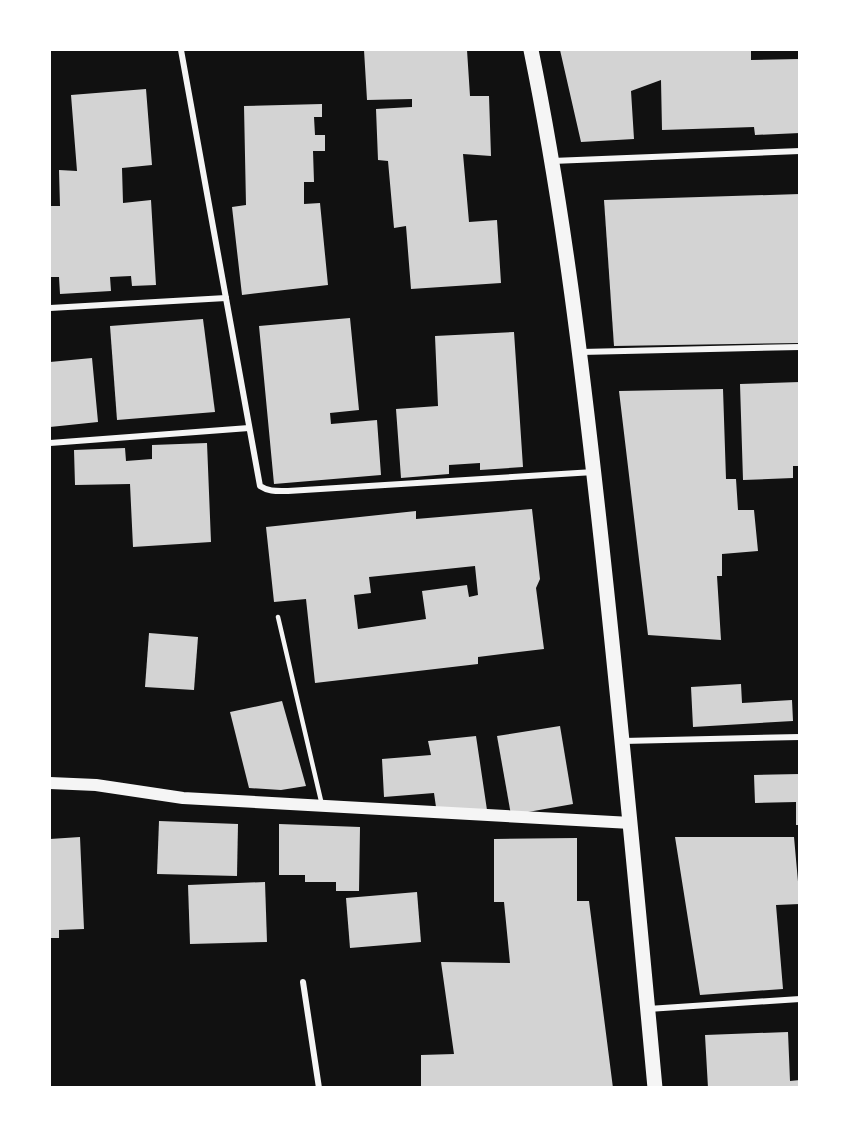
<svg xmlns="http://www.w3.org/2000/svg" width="849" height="1137" font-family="'DejaVu Sans',sans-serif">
  <rect width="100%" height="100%" fill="#111"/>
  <g fill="#d3d3d3" fill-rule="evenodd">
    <polygon points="364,50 467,50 470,96 489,96 491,156 463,154 469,222 497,220 501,283 411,289 406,226 394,228 388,161 378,160 376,109 412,107 412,99 367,100"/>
    <polygon points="560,50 751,50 751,60 800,59 800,133 755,135 754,127 662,130 661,80 631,91 634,139 581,142"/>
    <polygon points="146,89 152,165 122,168 123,203 151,200 156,285 132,286 131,276 110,277 111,291 60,294 59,277 50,277 50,206 60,206 59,170 77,171 71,95"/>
    <polygon points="322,104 322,117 314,117 315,135 325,135 325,151 313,151 314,182 304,182 304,204 320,203 328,285 242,295 232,207 246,205 244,106"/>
    <polygon points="800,194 800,343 614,346 604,200"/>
    <polygon points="350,318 359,410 330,413 331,424 377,420 381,475 274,484 259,326"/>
    <polygon points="203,319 215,412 117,420 110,326"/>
    <polygon points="514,332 523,467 480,470 480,463 449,465 449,474 401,478 396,409 438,406 435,336"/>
    <polygon points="92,358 98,422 50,427 50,362"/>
    <polygon points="800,382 800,466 793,466 793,478 743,480 740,384"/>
    <polygon points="723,389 726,479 736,479 738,510 754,510 758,551 722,554 722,576 717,576 721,640 648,635 619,391"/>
    <polygon points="207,443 211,542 133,547 130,484 75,485 74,450 125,448 126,461 152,459 152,445"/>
    <path d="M532,509L540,579L536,588L544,649L478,657V664L315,683L306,599L274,602L266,527L416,511V519ZM475,566L478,595L469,597L467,585L422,591L426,619L358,629L354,595L371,593L369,577Z"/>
    <polygon points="149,633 198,637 194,690 145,687"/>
    <polygon points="741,684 742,703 792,700 793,721 693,727 691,687"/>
    <polygon points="282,701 306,786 281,790 249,788 230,712"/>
    <polygon points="560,726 573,804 511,815 497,736"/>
    <polygon points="476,736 487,810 436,807 434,793 384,797 382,759 431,755 428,741"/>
    <polygon points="800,774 800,825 796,825 796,802 755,803 754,775"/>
    <polygon points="159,821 238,824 237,876 157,874"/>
    <polygon points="279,824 360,827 359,891 336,891 336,882 305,882 305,875 279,875"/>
    <polygon points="80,837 84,929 59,930 59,938 50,938 50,839"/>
    <polygon points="675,837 794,837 800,904 776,905 783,989 700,995"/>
    <polygon points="577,838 577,901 589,901 613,1088 421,1088 421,1055 454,1054 441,962 510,963 504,902 494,902 494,839"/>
    <polygon points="265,882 267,942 190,944 188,885"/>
    <polygon points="417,892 421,942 350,948 346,898"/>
    <polygon points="788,1032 790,1081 800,1080 800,1088 708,1088 705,1035"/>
  </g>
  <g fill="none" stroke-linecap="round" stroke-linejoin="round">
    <polyline stroke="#f5f5f5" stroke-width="4.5" points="278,617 322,805"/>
    <g stroke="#f5f5f5" stroke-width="6">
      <path d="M181,50L260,486C269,492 277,491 288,491L594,472"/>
      <polyline points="552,161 800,151"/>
      <polyline points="50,308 226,298"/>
      <polyline points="581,352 800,347"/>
      <polyline points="50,443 249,428"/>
      <polyline points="623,741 800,737"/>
      <polyline points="303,982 319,1088"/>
      <polyline points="648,1009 800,999"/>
    </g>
    <polyline stroke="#f5f5f5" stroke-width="12" points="50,783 96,785 183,798 631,823"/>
    <path stroke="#f5f5f5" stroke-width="15" d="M531,50C564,211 583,374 601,538C621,721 638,904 655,1088"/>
  </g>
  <rect width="849" height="1137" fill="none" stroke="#ffffff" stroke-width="102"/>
</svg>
